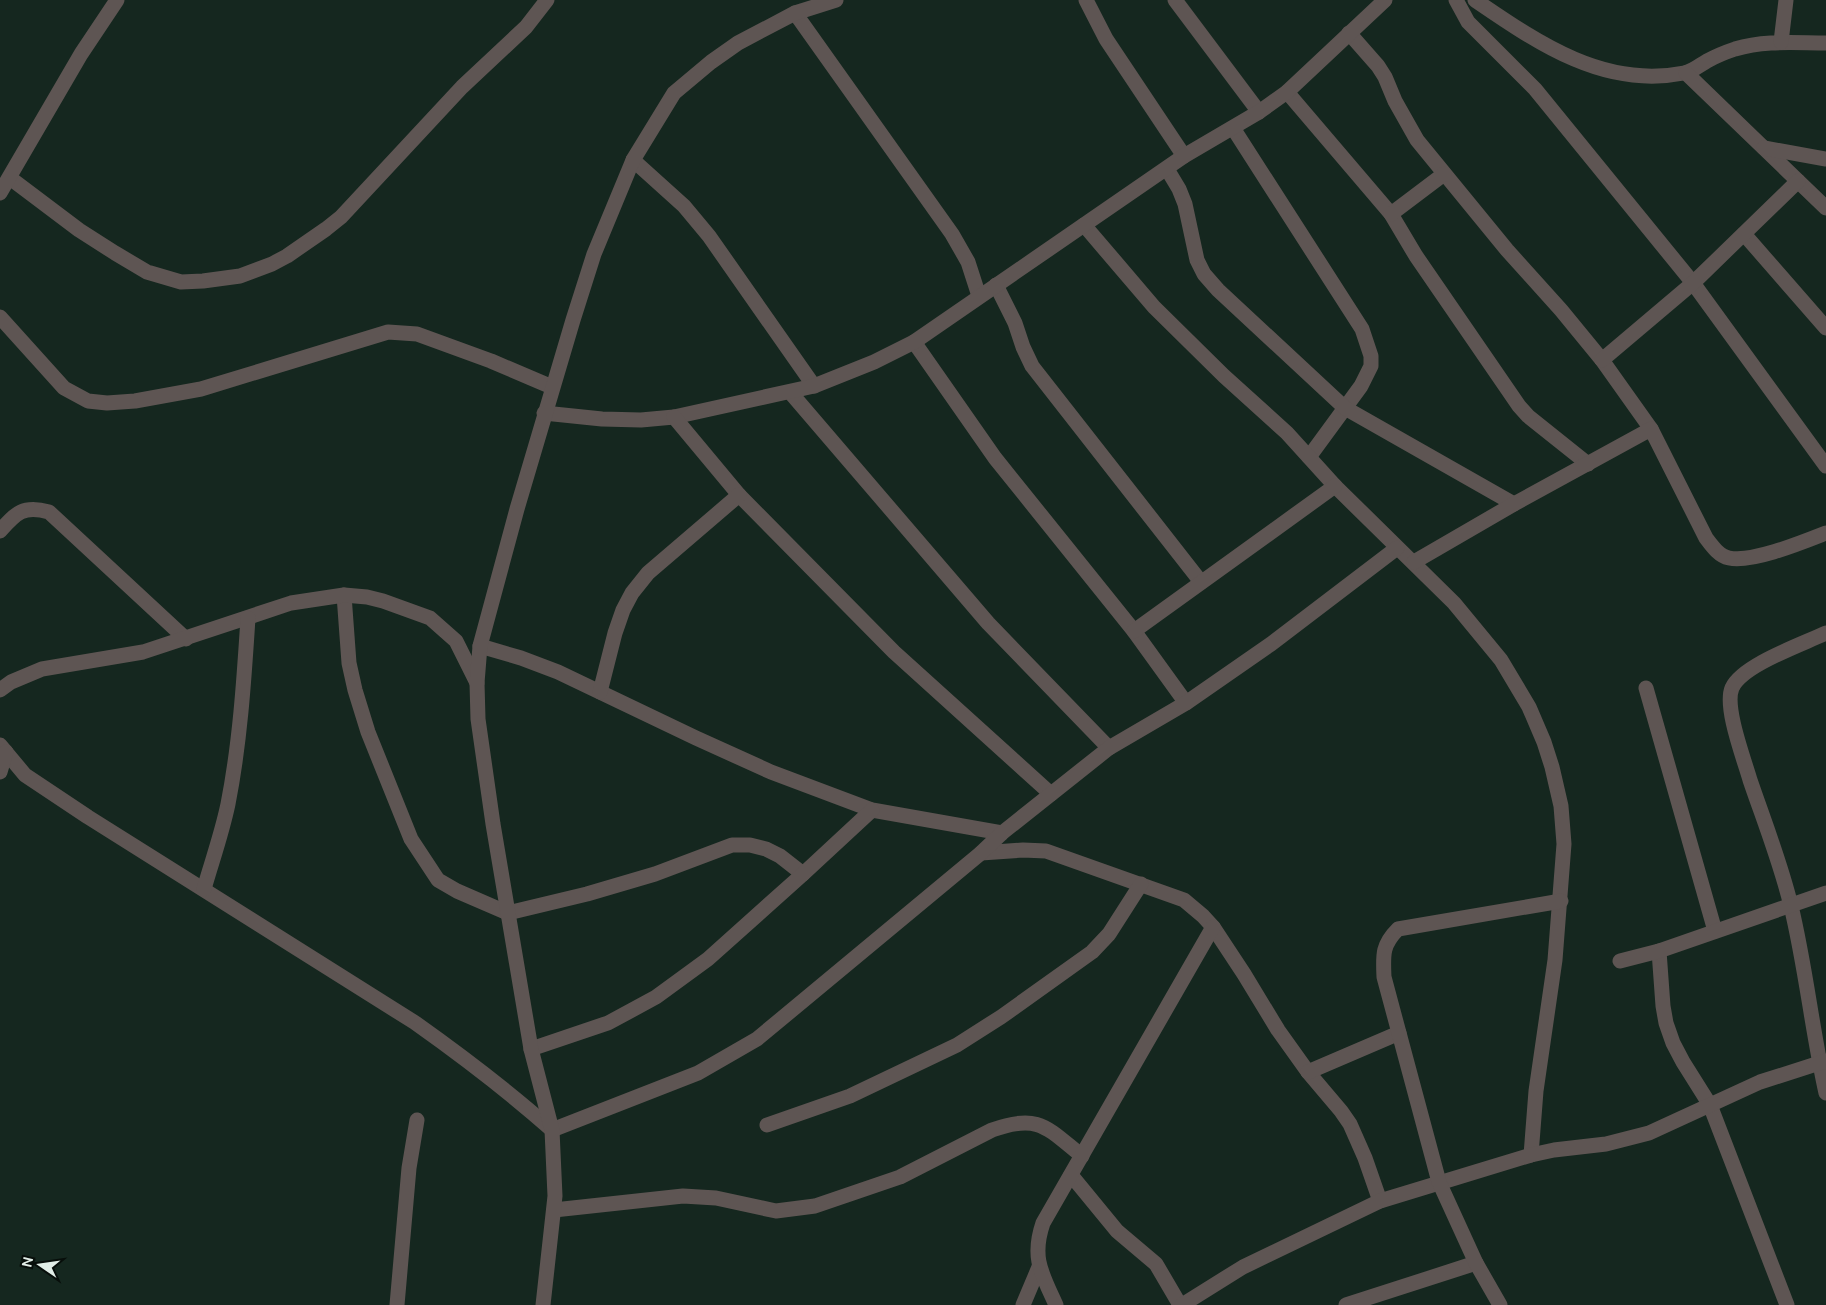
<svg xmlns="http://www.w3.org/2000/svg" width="1826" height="1305" font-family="Ubuntu,sans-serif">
  <rect width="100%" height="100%" fill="#15271f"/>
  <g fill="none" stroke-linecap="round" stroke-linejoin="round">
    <g stroke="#5e5553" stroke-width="15">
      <polyline points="1086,0 1106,39 1184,156"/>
      <polyline points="1175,0 1259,112"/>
      <polyline points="1456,0 1468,22 1535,89 1693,283 1826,466"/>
      <path d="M1475,0C1538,43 1604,89 1684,73C1692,72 1700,65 1707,61C1716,56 1726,52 1735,49C1765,40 1795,43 1826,43"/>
      <polyline points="795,13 952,234 968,262 979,296"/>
      <polyline points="1349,33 1378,66 1385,77 1395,101 1417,140 1507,250 1561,310 1602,360 1651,429"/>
      <polyline points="1781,42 1786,0"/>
      <polyline points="1686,73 1826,208"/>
      <polyline points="1287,92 1391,214 1416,256 1519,406 1528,416 1588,464"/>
      <polyline points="1233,128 1362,329 1371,356 1371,366 1361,386 1309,457"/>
      <polyline points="1764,148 1826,159"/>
      <polyline points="633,160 684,206 709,236 814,386"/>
      <polyline points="1167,169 1179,189 1185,204 1197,260 1204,274 1218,290 1345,408 1514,504"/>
      <polyline points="10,178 79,230 115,253 147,272 181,282 203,281 240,276 272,264 287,256 326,229 341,217 462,87 526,27 547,0"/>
      <polyline points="0,193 81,54 117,0"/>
      <polyline points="1391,214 1444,174"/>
      <polyline points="1084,225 1154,307 1224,376 1287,433 1335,486 1454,603 1501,660 1529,707 1544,742 1552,767 1561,806 1564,844 1555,960 1536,1091 1531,1155"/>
      <polyline points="1744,234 1826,328"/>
      <polyline points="996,285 1015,323 1023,347 1032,366 1201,582"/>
      <polyline points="0,317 64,388 88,401 107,403 135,401 201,389 388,332 417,334 491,361 552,387"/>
      <polyline points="914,342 995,458 1134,631 1186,703"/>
      <polyline points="1602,360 1693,283 1798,181"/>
      <polyline points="790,392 988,623 1109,748"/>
      <polyline points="544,413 602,419 641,420 674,417 814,386 874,362 914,342 1184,156 1259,112 1287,92 1385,0"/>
      <polyline points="674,417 739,495 894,652 1051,794"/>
      <path d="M0,531C16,513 23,505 49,512L186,639"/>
      <path d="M1414,562L1514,504L1651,429L1706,538C1712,546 1719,556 1729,558C1752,563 1803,542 1826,533"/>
      <polyline points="344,595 349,663 355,690 368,732 411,839 438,880 457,891 508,913 587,894 655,874 732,845 750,845 766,849 780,856 803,874"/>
      <polyline points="1134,631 1335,486"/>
      <path d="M1826,633C1803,644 1742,665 1732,688C1724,707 1744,759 1750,780C1764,821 1781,864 1791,906C1806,968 1812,1031 1826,1093"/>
      <polyline points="480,646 521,658 558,672 696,738 771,772 872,810 1002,833"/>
      <polyline points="1646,688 1715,931"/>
      <polyline points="0,690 11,682 42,669 143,652 291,603 344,595 367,597 383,601 430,618 456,641 477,683"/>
      <polyline points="600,692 615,633 623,610 632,593 648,573 739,495"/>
      <path d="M0,745L25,775L88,817L414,1022C462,1056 508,1091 552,1130"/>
      <polyline points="0,772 6,752"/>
      <polyline points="981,853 1023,850 1046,851 1184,900 1203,916 1213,927 1244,974 1278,1030 1308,1072 1341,1111 1350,1124 1365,1158 1380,1201"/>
      <path d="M204,889C212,861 222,833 228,804C240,743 244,680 248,618"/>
      <polyline points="1659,951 1663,1006 1666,1023 1673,1043 1683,1062 1710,1105 1787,1305"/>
      <polyline points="1620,961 1659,951 1826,893"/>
      <polyline points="531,1049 608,1023 656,997 708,959 803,874 872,810"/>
      <polyline points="1308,1072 1399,1033"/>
      <polyline points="767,1125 850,1096 957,1045 1001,1017 1092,952 1109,934 1141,884"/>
      <polyline points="552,1130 698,1073 757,1039 981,853 1002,833 1109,748 1186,703 1271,644 1397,548"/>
      <polyline points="1071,1175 1117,1231 1156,1264 1180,1305"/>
      <path d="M554,1210L683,1196L716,1198L776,1211L815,1206L900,1177L992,1130C1039,1113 1047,1128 1082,1156"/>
      <polyline points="397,1305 409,1168 417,1120"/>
      <polyline points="543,1305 555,1196 552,1130 531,1049 493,824 478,719 477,683 480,646 517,509 573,320 594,254 633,160 674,93 711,62 738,43 795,13 836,0"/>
      <polyline points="1023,1305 1039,1267"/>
      <path d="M1056,1305C1042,1274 1031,1258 1043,1223L1213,927"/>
      <polyline points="1182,1305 1243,1267 1380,1201 1531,1155 1554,1150 1606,1144 1649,1133 1760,1082 1826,1061"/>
      <polyline points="1346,1305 1476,1263"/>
      <path d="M1500,1305L1476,1263L1439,1182L1384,977C1383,955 1382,945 1398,929L1561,901"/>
    </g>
  </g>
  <g transform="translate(40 1265) rotate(283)" stroke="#070e0a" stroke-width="4" paint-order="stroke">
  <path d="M0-4L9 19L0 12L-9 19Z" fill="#e1ede7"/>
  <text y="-8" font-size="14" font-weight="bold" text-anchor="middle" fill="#e1ede7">N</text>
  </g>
</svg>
